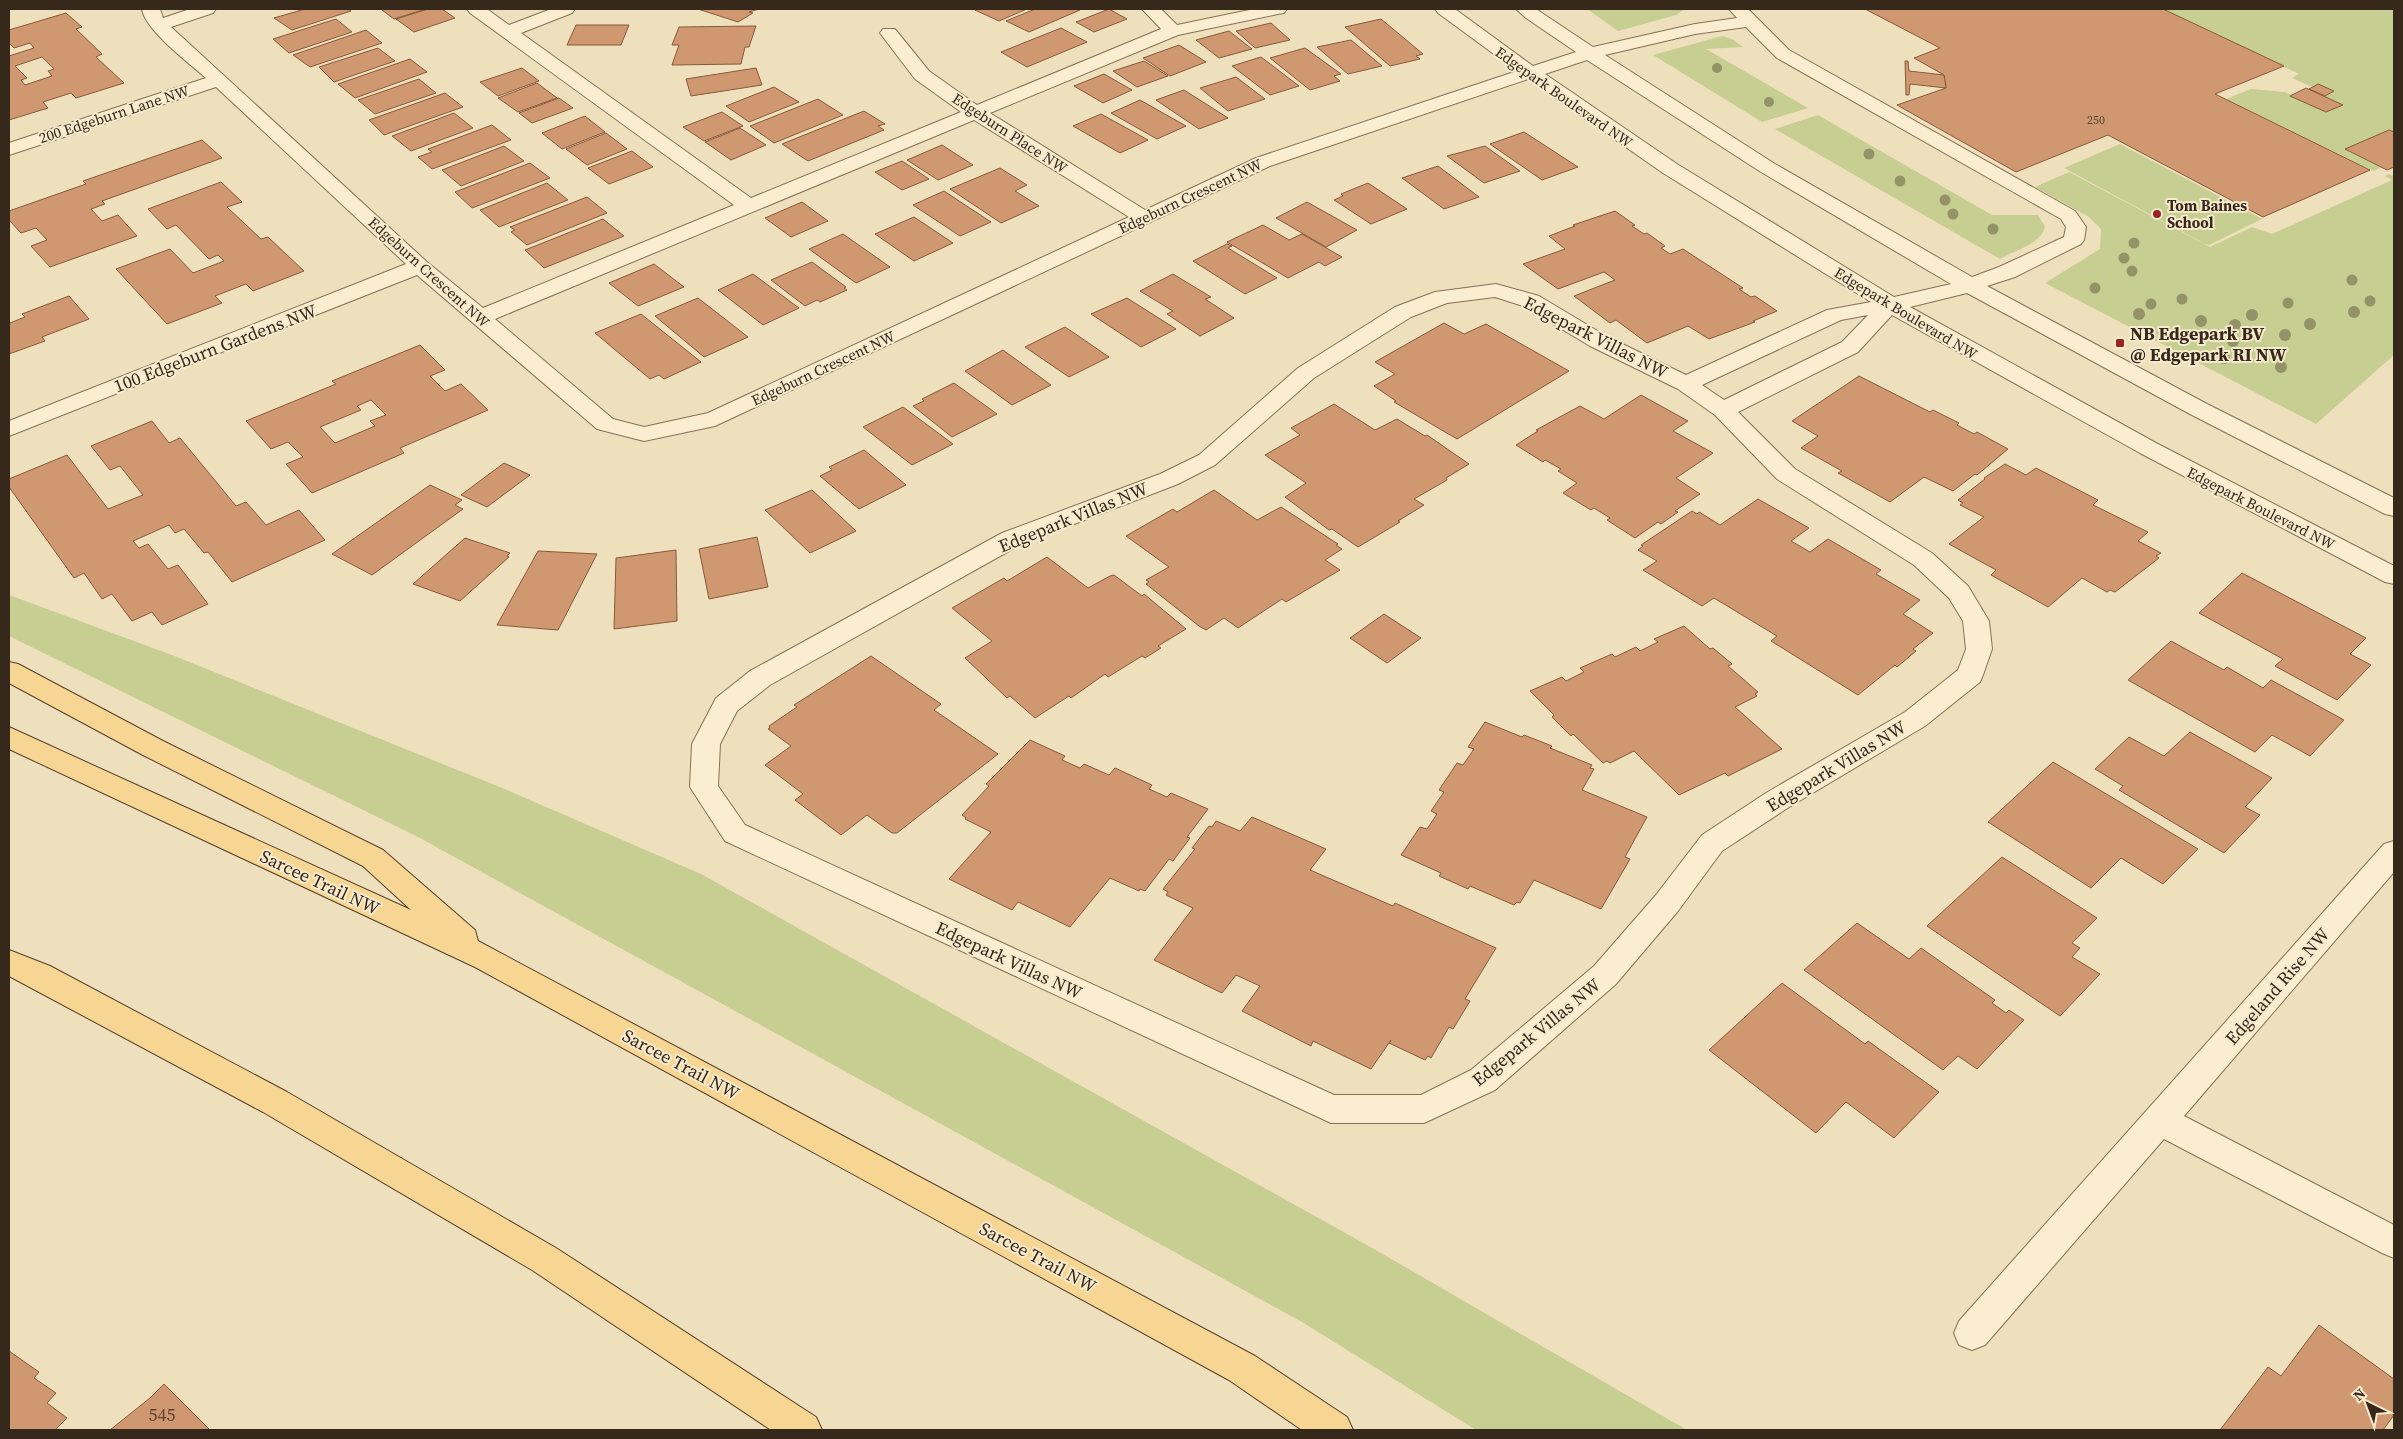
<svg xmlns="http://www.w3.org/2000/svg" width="2403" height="1439" font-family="'Source Serif 4',serif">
  <rect width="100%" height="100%" fill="#efe0bd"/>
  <g fill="#c7ce91">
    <polygon points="1587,9 1685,9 1676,15 1618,31"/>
    <polygon points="2163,9 2394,9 2394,132 2389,130 2346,149 2382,167 2374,171 2226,99 2251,89 2285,92 2326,112 2342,105 2324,96 2334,91 2318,84 2312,87 2292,78 2299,74"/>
    <polygon points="1722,36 1732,39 1743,47 1706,49 1808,108 1762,122 1653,55"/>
    <path d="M1818,115L1992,215H2038L2045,227C2041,244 2014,251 2000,259L1775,129Z"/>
    <polygon points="2120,144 2262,219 2209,245 2205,244 2064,168"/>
    <polygon points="2069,172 2210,247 2252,227 2272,234 2392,180 2385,176 2389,174 2394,176 2394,355 2316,424 2045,283 2100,249 2101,229 2089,217 2035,187"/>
    <polygon points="9,595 172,655 500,787 701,874 1374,1249 1687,1430 1476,1430 1302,1322 418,837 9,636"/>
  </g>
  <g fill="#d09871" stroke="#88593a" fill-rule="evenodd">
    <polygon points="305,9 348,9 351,11 292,30 274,18"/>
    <polygon points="387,9 426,9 394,19 382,10"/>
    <polygon points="428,9 442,9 455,18 414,32 396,19"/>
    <polygon points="698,9 759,9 749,12 753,13 738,22"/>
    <polygon points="978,9 1027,9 999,21 975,10"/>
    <polygon points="1035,9 1076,9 1080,10 1029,32 1006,21"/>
    <polygon points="1109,9 1127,19 1094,32 1076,22"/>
    <polygon points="1865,9 2163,9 2284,66 2215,94 2370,170 2263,217 2108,135 2016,172 1897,105 1946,88 1944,75 1914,58 1940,48"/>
    <path d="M66,13L82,27L76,29L102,54L96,57L124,83L76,98L71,93L43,102L48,108L9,120V56L34,48L30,43L14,48L9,43V30ZM42,57L54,69L48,71L52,76L25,85L21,80L27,78L15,66Z"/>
    <polygon points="336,19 352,32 289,53 273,39"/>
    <polygon points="1381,19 1423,54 1416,56 1420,59 1390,66 1345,27"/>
    <polygon points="1271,23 1290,40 1255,48 1236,31"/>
    <polygon points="576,25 629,25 621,45 567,45"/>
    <polygon points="756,26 749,47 745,47 741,64 672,65 679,45 672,45 679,27"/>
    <polygon points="1061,28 1087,42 1027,67 1001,52"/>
    <polygon points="366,30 382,43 310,67 293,55"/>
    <polygon points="1229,31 1252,49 1219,58 1196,40"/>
    <polygon points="1351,40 1382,66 1348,74 1317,47"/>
    <polygon points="1179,45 1206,62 1170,76 1143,58"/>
    <polygon points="378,48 395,61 334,82 319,67"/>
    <polygon points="1305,48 1341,74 1334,76 1340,81 1310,90 1270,58"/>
    <polygon points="1261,57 1299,86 1270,95 1232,66"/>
    <polygon points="410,59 427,72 355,98 338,84"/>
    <polygon points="1144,61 1168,76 1137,87 1113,71"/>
    <polygon points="1905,61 1908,61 1909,71 1944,75 1946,88 1910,84 1909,95 1906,95"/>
    <polygon points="522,68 539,81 498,96 480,82"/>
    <polygon points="756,68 762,85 691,96 686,79"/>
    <polygon points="1104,74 1132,90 1103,103 1074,86"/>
    <polygon points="1236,77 1265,99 1228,111 1200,88"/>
    <polygon points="419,79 436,93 375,114 358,100"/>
    <polygon points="537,83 557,98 518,112 498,98"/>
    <polygon points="2318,84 2334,91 2325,96 2309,89"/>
    <polygon points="774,87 799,102 749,122 726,106"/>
    <polygon points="2306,88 2343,105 2326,112 2290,96"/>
    <polygon points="1184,90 1228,118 1199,129 1156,100"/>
    <polygon points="445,93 463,107 384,135 369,120"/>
    <polygon points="559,98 573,108 532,123 519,113"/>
    <polygon points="818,99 843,115 774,143 750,126"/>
    <polygon points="1140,100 1186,126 1157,139 1111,113"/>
    <polygon points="864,111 885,124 878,126 884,130 808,161 782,144"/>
    <polygon points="722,112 743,126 704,141 683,127"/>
    <polygon points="454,113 473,128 411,151 392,136"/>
    <polygon points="1101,114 1148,140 1120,153 1073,126"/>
    <polygon points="585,116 605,132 562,149 542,133"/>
    <polygon points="492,125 511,140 432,169 418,157 432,152 428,149"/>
    <polygon points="740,128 766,145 731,160 705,142"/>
    <polygon points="2389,130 2394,132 2394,167 2387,170 2345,149"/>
    <polygon points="1524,132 1578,167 1542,180 1490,144"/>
    <polygon points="606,133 627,149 587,165 566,149"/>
    <polygon points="202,140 222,158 102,201 105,204 91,209 102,221 118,215 137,236 50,267 31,246 47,240 36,228 21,233 9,220 9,211 86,184 83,181"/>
    <polygon points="942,145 973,165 938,180 907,160"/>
    <polygon points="504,146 524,161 461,186 442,170"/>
    <polygon points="1485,146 1520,171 1484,183 1447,156"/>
    <polygon points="632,151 653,167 609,184 588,168"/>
    <polygon points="902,161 929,179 902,190 875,172"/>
    <polygon points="530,163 550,178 472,208 455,192"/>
    <polygon points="1438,166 1479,197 1444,209 1402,178"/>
    <polygon points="1000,168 1027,185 1015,191 1039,206 1001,223 950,189"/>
    <polygon points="221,182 242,202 227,207 261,239 268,237 304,271 253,291 246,284 215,296 222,303 167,324 116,269 170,249 193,273 224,261 218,255 209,259 176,225 167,229 148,209"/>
    <polygon points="547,183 568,200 499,227 480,210"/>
    <polygon points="1368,183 1407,209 1371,224 1334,200 1343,196 1341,194"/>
    <polygon points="944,191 991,222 960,236 913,205"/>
    <polygon points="587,197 607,213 527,245 511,232 515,230 510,227"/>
    <polygon points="802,202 828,221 791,237 765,218"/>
    <polygon points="1307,202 1357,230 1326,247 1276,218"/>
    <polygon points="1615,211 1635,225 1632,226 1644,234 1647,233 1665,246 1661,248 1670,254 1683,249 1743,288 1739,289 1751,297 1755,296 1777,311 1753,321 1755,322 1709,339 1688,326 1647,343 1616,320 1610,323 1574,296 1615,280 1604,272 1558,289 1523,264 1565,249 1549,236 1575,226 1573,225"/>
    <polygon points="914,217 953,243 914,261 875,234"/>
    <polygon points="603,219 624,236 544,268 525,250"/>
    <polygon points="1263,225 1289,240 1302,234 1342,257 1325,266 1319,262 1288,278 1227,242"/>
    <polygon points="843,234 890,267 856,283 809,249"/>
    <polygon points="1227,244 1232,246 1228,248 1277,278 1245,294 1193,261"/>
    <polygon points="812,262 846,287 844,288 847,290 820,302 817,300 805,306 771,280"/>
    <polygon points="654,264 684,287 638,306 609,283"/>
    <polygon points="753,274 799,308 763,325 718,290"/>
    <polygon points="1173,274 1211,297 1205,299 1234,318 1200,336 1167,314 1173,311 1140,291"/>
    <polygon points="69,296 89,319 42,337 45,341 9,354 9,321 10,323 25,317 22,314"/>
    <polygon points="698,298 748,337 704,357 655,316"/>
    <polygon points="1127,298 1176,329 1141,347 1091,314"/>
    <polygon points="641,314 701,362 664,379 659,375 650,379 595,333"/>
    <polygon points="1444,323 1464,334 1486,324 1569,371 1457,439 1394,402 1396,401 1374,386 1395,374 1375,362"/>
    <polygon points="1065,327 1074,333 1109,357 1069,377 1025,347"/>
    <path d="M420,345L445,370L430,376L445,391L461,384L488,410L400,448L404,453L312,493L286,464L303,457L288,442L271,449L246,421L336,384L332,381ZM371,400L386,415L370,421L375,426L335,443L320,427L361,410L357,406Z"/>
    <polygon points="1003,350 1051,385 1012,405 965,371"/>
    <polygon points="1859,376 1930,412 1933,410 1959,423 1957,425 1974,434 1977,432 2008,449 1977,475 1975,474 1953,491 1924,477 1890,502 1838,473 1842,471 1801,448 1818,436 1792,421"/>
    <polygon points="954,383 997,414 952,437 913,406 924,401 922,399"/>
    <polygon points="1641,395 1688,421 1673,431 1713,453 1676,478 1700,494 1675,511 1678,512 1661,524 1658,522 1635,538 1607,520 1610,518 1594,508 1591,510 1563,493 1577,483 1558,471 1561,469 1545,460 1543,462 1516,445 1538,431 1536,430 1580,406 1604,419"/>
    <polygon points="1334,404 1375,430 1397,419 1425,436 1427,435 1469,464 1446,478 1447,480 1414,499 1424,505 1398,521 1400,522 1358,547 1332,529 1329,530 1285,497 1306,483 1265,455 1300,435 1291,428"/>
    <polygon points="903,407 953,444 912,465 863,427"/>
    <polygon points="152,421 169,443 180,438 236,506 246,502 266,525 299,510 325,540 232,582 208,552 204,553 184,529 175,533 169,525 133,541 139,548 148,544 168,569 178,565 208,604 162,625 152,612 132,621 112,594 102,599 84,573 74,578 9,487 9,479 67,455 108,509 143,495 120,466 110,470 91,446"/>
    <polygon points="864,450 906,485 859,509 820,476 832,470 829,467"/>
    <polygon points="504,463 530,475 487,507 461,495"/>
    <polygon points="2005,464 2026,475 2036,468 2098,500 2093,505 2148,532 2138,541 2161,553 2156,556 2159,558 2115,592 2110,590 2107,592 2082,578 2048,607 1991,575 1996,570 1949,544 1984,517 1960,505 1963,503 1958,500 1985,479 1984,478"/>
    <polygon points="430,485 462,500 455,505 463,509 372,575 332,554"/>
    <polygon points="812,490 856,531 810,553 765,510"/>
    <polygon points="1214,490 1257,520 1281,507 1338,544 1336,545 1342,549 1325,560 1340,570 1286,602 1282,599 1238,628 1224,618 1206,630 1199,626 1146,584 1149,582 1146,580 1169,567 1126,536 1173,509 1177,512"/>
    <polygon points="1758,499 1809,528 1791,541 1810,552 1828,539 1881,570 1876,574 1920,600 1903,614 1933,633 1913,649 1916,651 1897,667 1895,665 1858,695 1771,641 1777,636 1714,598 1702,606 1643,570 1657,561 1638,550 1643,546 1641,545 1692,511 1697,514 1699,512 1720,525"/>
    <polygon points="757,537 768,587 709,599 699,549"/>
    <polygon points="465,538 510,553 507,556 509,557 460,601 413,584"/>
    <polygon points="676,550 677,621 614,629 616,558"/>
    <polygon points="538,551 597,554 558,630 497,625"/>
    <polygon points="1047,557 1088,588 1110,576 1114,575 1142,596 1144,594 1186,629 1158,646 1161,648 1145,658 1142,656 1108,677 1105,674 1071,698 1069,696 1035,718 1010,696 1007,698 965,658 992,641 952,608 1004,578 1007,581"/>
    <polygon points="2242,573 2366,638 2350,654 2371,665 2337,700 2275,666 2283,659 2199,613"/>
    <polygon points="1384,614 1421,638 1387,663 1350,638"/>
    <polygon points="1684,626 1710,649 1713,648 1732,664 1728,666 1758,692 1755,694 1757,696 1735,707 1782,749 1728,776 1725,773 1679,795 1634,751 1610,763 1607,761 1603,763 1573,734 1571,736 1552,717 1554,715 1530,691 1562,677 1566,681 1584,672 1580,668 1612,654 1615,657 1636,647 1640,651 1658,642 1654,639"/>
    <polygon points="2171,641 2224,670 2227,667 2263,688 2271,680 2344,720 2310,756 2272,735 2255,752 2128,680"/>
    <polygon points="871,656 941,704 934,710 998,754 897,833 892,833 867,815 841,835 795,800 803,794 765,765 791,746 768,729 770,728 769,726 797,707 794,705"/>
    <polygon points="1485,722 1522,737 1524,735 1552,746 1550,748 1592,765 1590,768 1594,769 1582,790 1647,817 1625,857 1630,859 1601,909 1534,880 1520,903 1517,902 1514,905 1470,886 1468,889 1439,876 1441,873 1401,855 1420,827 1427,829 1437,814 1431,811 1444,792 1439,790 1457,763 1463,765 1474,749 1468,747"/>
    <polygon points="2190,732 2272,778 2245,807 2260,815 2224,853 2119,790 2123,786 2095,769 2129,737 2164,756"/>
    <polygon points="1030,740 1065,756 1062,760 1080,768 1084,764 1109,775 1115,768 1152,785 1149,789 1167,797 1171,793 1208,809 1187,837 1190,838 1173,861 1169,859 1145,891 1140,889 1139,891 1110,878 1070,927 1018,902 1012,910 949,879 991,832 965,819 966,818 962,815 989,786 986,784"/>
    <polygon points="2053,762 2198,849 2163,884 2121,858 2091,888 1988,822"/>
    <polygon points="1252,817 1326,849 1310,870 1393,906 1395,903 1496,948 1465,999 1470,1001 1453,1029 1449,1027 1431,1058 1428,1056 1425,1060 1389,1043 1391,1040 1371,1069 1313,1041 1311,1046 1242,1011 1260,986 1236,975 1222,993 1154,960 1193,908 1166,895 1168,892 1163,889 1195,849 1192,848 1209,826 1212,827 1216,821 1240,831"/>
    <polygon points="2002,857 2097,918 2072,943 2080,948 2072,957 2100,974 2060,1016 1927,926"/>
    <polygon points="1857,923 1909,959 1921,948 1995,1000 1992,1003 2006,1013 2009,1010 2024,1020 1977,1069 1958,1056 1943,1070 1804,970"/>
    <polygon points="1782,983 1865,1044 1868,1041 1939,1092 1894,1138 1846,1102 1816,1133 1709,1050"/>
    <polygon points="2319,1325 2394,1379 2394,1415 2383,1430 2220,1430 2268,1367 2281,1376"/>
    <polygon points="9,1351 39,1372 34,1378 56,1393 47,1403 67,1418 55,1430 9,1430"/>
    <polygon points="164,1384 210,1430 110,1430 150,1398"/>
  </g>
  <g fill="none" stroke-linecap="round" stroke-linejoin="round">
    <defs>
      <g id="minor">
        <path d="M142,9H160L163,18L190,9H216L213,13L171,27L427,262L483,308L734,205L470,13L467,9H487L509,25L551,9H575L572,13L521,33L751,198L961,112L915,79L880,33L883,29H895L929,71L977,105L1161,29L1142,9H1161L1177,25L1254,9H1287L1284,13L1278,14L1178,35L990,113L1145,210L1256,158L1517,71L1438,13L1435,9H1455L1533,66L1576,52L1526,18L1516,9H1536L1593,47L1695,24L1737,18L1729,9H1748L1789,50L2075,211L2086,227L2084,240L2081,244L2015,277L1987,286L2207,404L2394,498V516L2385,514L2190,414L1967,293L1910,307L2156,443L2394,566V584L2385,582L2140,453L1892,315L1858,352L1738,412L1795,469L1932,553L1968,586L1989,621L1992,649L1983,675L1980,682L1925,726L1786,809L1722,851L1678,911L1616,984L1495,1090L1424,1123H1331L725,841L690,787L692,744L716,698L750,671L1002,533L1160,474L1199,455L1298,368L1395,307L1435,292L1496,284L1539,296L1606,336L1686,375L1827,310L1871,302L1663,173L1528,79L1270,166L715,426L644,441L597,429L417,275L9,436V421L406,264L216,87L9,155V143L206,78C189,63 145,30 142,9ZM1746,27L1777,58L2061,219L2066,227L2064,237L1999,267L1972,277L1775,164L1605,55L1695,34ZM1587,60L1761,172L1951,284L1894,297L1677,164L1545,74ZM974,120L1129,217L708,413L644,427L613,419L495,319ZM1495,297L1523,306L1590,346L1678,389L1715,415L1777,479L1914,565L1949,598L1963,621L1966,649L1958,670L1905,712L1766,793L1702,835L1656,895L1594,966L1471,1070L1421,1095H1334L745,825L718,786L720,744L737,711L770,685L1020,545L1178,484L1215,465L1314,378L1411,317L1447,303ZM1868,315L1842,342L1724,400L1702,385L1841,320Z"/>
        <polygon points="2394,841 2394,872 2184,1116 2394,1225 2394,1258 2382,1253 2164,1139 1985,1345 1972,1350 1959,1345 1954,1333 1959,1321 2384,844"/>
      </g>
      <g id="major">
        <polygon points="9,662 18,664 163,741 383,850 475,930 478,941 1255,1356 1347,1417 1353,1430 1302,1430 1229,1380 475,967 9,749 9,727 411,910 363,866 143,755 9,683"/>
        <polygon points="9,950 50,966 287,1092 556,1248 816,1417 822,1430 771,1430 532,1270 263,1112 9,976"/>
      </g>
    </defs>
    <use href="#minor" stroke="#887055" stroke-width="2"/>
    <use href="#major" stroke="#553e2a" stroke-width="2"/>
    <use href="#minor" fill="#faedd0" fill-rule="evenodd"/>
    <use href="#major" fill="#f6d692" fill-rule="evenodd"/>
  </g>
  <g fill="#939367">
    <circle cx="1717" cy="68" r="5"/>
    <circle cx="1769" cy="102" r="5"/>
    <circle cx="1869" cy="154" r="5.5"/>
    <circle cx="1900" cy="181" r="5.5"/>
    <circle cx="1945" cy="200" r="5.5"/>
    <circle cx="1953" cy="214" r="5.5"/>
    <circle cx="1993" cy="229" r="5.5"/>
    <circle cx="2134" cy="243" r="5.5"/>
    <circle cx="2124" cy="258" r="5.5"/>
    <circle cx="2132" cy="271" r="5.5"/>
    <circle cx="2352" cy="280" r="5.5"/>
    <circle cx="2095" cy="288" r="5.5"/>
    <circle cx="2182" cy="299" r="5.5"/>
    <circle cx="2370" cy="301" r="5.5"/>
    <circle cx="2288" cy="303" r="5.5"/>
    <circle cx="2151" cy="304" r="5.5"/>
    <circle cx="2354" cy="312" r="6"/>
    <circle cx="2139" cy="314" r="6"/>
    <circle cx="2252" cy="315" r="6"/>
    <circle cx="2201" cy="321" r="6"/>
    <circle cx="2310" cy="324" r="6"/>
    <circle cx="2235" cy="325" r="6"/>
    <circle cx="2285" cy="335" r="6"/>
    <circle cx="2233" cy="341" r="6"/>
    <circle cx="2224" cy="358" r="6"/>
    <circle cx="2281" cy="367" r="6"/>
  </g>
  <g fill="#992325" stroke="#f7eacd" stroke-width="2">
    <circle cx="2157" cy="214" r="5"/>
    <rect x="2115" y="338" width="10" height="10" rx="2.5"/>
  </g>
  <g text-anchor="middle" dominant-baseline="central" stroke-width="4" stroke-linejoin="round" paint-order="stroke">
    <g font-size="12" fill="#5c4430">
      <text x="2096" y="120">250</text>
    </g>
    <g font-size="15" fill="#36281b" stroke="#f7eacd">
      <text transform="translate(1564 97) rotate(35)">Edgepark Boulevard NW</text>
      <text transform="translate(114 114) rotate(-18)">200 Edgeburn Lane NW</text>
      <text transform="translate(1010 133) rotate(33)">Edgeburn Place NW</text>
      <text transform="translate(1190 196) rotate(-25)">Edgeburn Crescent NW</text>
      <text transform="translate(429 272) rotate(42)">Edgeburn Crescent NW</text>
      <text transform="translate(1906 313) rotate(31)">Edgepark Boulevard NW</text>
      <text transform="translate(823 368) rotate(-25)">Edgeburn Crescent NW</text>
      <text transform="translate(2261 508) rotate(27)">Edgepark Boulevard NW</text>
    </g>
    <g font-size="15" font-weight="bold" fill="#36281b" stroke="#f7eacd" text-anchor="start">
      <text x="2167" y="205">Tom Baines<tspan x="2167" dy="17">School</tspan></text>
    </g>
    <g font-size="18" font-weight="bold" fill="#36281b" stroke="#f7eacd" text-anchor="start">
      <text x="2130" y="333">NB Edgepark BV<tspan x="2130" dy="21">@ Edgepark RI NW</tspan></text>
    </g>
    <g font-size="18" fill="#36281b" stroke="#f7eacd">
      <text transform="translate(1596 337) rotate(27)">Edgepark Villas NW</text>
      <text transform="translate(215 348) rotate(-21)">100 Edgeburn Gardens NW</text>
      <text transform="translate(1073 517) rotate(-22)">Edgepark Villas NW</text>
      <text transform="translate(1836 766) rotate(-31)">Edgepark Villas NW</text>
      <text transform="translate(320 882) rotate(25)">Sarcee Trail NW</text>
      <text transform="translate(1009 960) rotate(25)">Edgepark Villas NW</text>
      <text transform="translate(2277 986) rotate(-49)">Edgeland Rise NW</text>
      <text transform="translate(1536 1032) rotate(-39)">Edgepark Villas NW</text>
      <text transform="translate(681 1064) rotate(28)">Sarcee Trail NW</text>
      <text transform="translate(1038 1257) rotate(28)">Sarcee Trail NW</text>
    </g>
    <g font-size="18" fill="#5c4430">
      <text x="162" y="1414">545</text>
    </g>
  </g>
  <rect width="2403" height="1439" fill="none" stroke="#36281b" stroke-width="20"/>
  <g transform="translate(2368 1404) rotate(318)" stroke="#f7eacd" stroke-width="4" paint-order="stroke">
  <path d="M0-4L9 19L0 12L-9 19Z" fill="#36281b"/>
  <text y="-8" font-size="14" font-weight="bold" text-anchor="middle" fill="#36281b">N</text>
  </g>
</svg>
